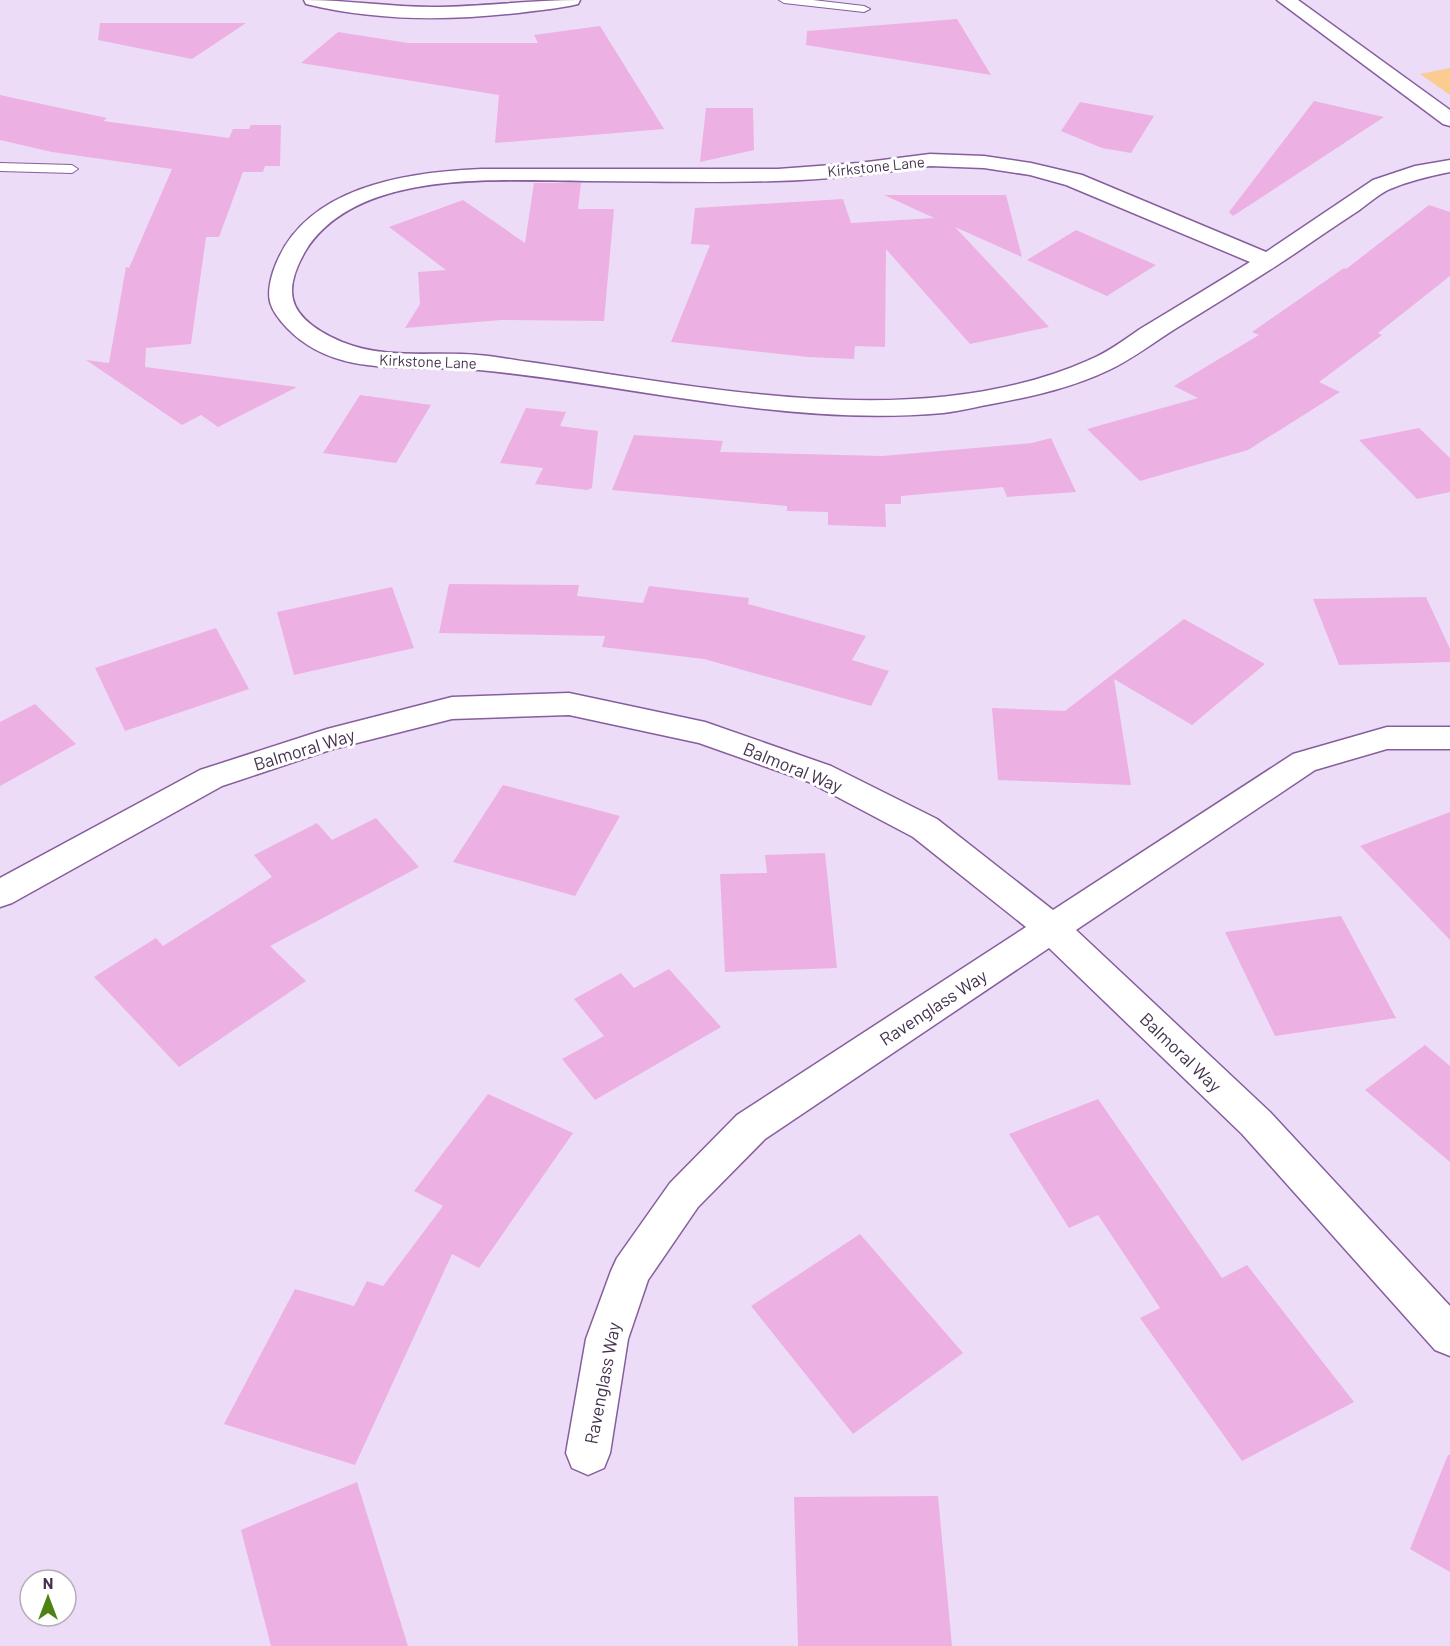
<svg xmlns="http://www.w3.org/2000/svg" width="1450" height="1646" font-family="Barlow,sans-serif">
  <rect width="100%" height="100%" fill="#eddcf8"/>
  <polygon fill="#facc92" points="1450,68 1450,95 1420,74"/>
  <g fill="#edb0e3">
    <polygon points="957,19 991,75 806,45 807,31"/>
    <polygon points="100,23 246,23 192,59 98,40"/>
    <polygon points="600,26 664,129 495,143 499,95 301,63 338,32 408,43 538,43 534,35"/>
    <polygon points="0,95 107,118 103,121 229,138 233,129 249,129 251,125 281,125 280,166 265,166 263,172 243,172 219,237 206,237 191,344 146,348 145,367 297,387 218,427 201,415 182,425 86,360 109,363 126,267 129,268 172,169 52,152 0,140"/>
    <polygon points="1314,101 1384,117 1233,216 1229,212"/>
    <polygon points="1080,102 1154,116 1131,153 1102,148 1061,131"/>
    <polygon points="706,108 753,108 754,150 700,162"/>
    <polygon points="534,183 581,183 578,209 614,209 604,321 501,320 405,328 420,304 418,272 446,270 389,227 463,200 525,243"/>
    <polygon points="884,195 1006,195 1022,257 955,227 1049,327 970,344 886,249 885,347 855,346 854,359 808,357 671,342 710,245 691,244 695,208 843,199 851,223 934,218"/>
    <polygon points="1429,205 1450,212 1450,276 1378,333 1382,335 1319,382 1340,392 1248,450 1140,481 1087,429 1198,398 1174,386 1259,335 1252,332 1344,268 1346,269"/>
    <polygon points="1076,230 1156,265 1107,296 1027,260"/>
    <polygon points="360,395 431,405 396,463 323,453"/>
    <polygon points="526,408 566,412 560,426 598,431 592,488 587,490 535,484 543,468 500,463"/>
    <polygon points="1419,428 1450,458 1450,492 1417,499 1359,440"/>
    <polygon points="634,435 723,441 720,452 882,456 1032,443 1051,438 1076,492 1007,497 1003,487 901,496 901,504 885,504 886,527 828,525 828,512 787,511 787,506 612,490"/>
    <polygon points="449,584 579,585 577,596 643,603 649,586 749,598 748,604 866,636 852,660 889,671 871,706 704,659 602,647 605,636 439,633"/>
    <polygon points="392,587 414,648 294,675 277,612"/>
    <polygon points="1426,597 1450,649 1450,662 1339,665 1313,599"/>
    <polygon points="1184,619 1265,664 1192,725 1114,679 1131,785 998,780 992,708 1065,711"/>
    <polygon points="216,628 249,689 125,731 95,668"/>
    <polygon points="35,704 76,744 0,786 0,722"/>
    <polygon points="503,785 620,816 575,896 453,862"/>
    <polygon points="1450,812 1450,940 1360,846"/>
    <polygon points="376,818 419,867 270,946 306,981 179,1067 94,977 156,938 163,946 272,877 254,855 317,823 332,840"/>
    <polygon points="825,853 837,968 725,972 720,874 767,873 765,855"/>
    <polygon points="1341,916 1396,1018 1275,1036 1225,932"/>
    <polygon points="669,969 721,1027 595,1100 562,1059 604,1036 574,999 621,973 634,988"/>
    <polygon points="1425,1045 1450,1066 1450,1162 1365,1090"/>
    <polygon points="488,1094 573,1133 479,1268 452,1254 355,1465 224,1424 295,1289 354,1306 367,1281 383,1286 443,1206 414,1191"/>
    <polygon points="1098,1099 1222,1278 1247,1265 1354,1402 1242,1461 1140,1318 1160,1308 1098,1215 1069,1228 1009,1134"/>
    <polygon points="860,1234 963,1353 853,1434 751,1306"/>
    <polygon points="1448,1455 1450,1455 1450,1572 1410,1549"/>
    <polygon points="357,1482 408,1646 271,1646 241,1530"/>
    <polygon points="938,1496 952,1646 798,1646 794,1497"/>
  </g>
  <g fill="none" stroke-linecap="round" stroke-linejoin="round">
    <defs>
      <g id="service">
        <polygon points="779,0 813,0 864,6 870,9 864,12 784,3"/>
        <polygon points="0,163 72,165 78,169 72,173 0,171"/>
      </g>
      <g id="minor">
        <path d="M304,0C350,0 396,8 442,7C488,6 534,0 580,0L578,4C558,9 538,10 518,13C447,21 376,21 306,4Z"/>
        <path d="M930,154L984,156L1031,163L1082,175L1266,252L1373,180L1415,166L1450,160V172C1430,176 1409,181 1390,189C1379,194 1368,204 1358,211C1338,224 1319,237 1300,250C1259,278 1217,303 1175,329C1153,343 1132,359 1109,370C1074,387 1034,396 997,403C979,406 961,411 943,413C786,427 634,385 479,370C414,363 338,381 287,328C269,309 265,298 273,272C301,187 405,172 482,169H778L859,163ZM930,166L984,168L1030,175L1066,185L1250,262C1214,284 1177,307 1140,329C1124,340 1107,353 1089,360C920,435 705,387 529,362C512,360 495,356 478,355C432,351 386,360 342,342C321,333 291,317 292,290C292,277 300,260 306,250C359,167 503,181 587,181C650,181 713,183 776,181C828,180 879,173 930,166Z"/>
        <polygon points="569,693 705,722 831,766 937,819 1053,910 1293,754 1387,727 1450,727 1450,749 1387,749 1315,770 1076,930 1270,1112 1450,1306 1450,1356 1435,1350 1242,1134 1049,948 765,1139 698,1207 648,1280 628,1339 610,1453 604,1468 588,1475 572,1468 566,1453 586,1339 611,1271 617,1258 670,1183 737,1115 1026,927 913,837 809,782 699,743 569,715 452,719 333,749 222,786 12,903 0,907 0,878 200,770 327,729 452,697"/>
      </g>
      <polygon id="tertiary" points="1277,0 1298,0 1450,110 1450,126 1443,124"/>
    </defs>
    <use href="#service" stroke="#865e9d" stroke-width="2"/>
    <use href="#minor" stroke="#865e9d" stroke-width="3"/>
    <use href="#tertiary" stroke="#865e9d" stroke-width="3"/>
    <use href="#service" fill="#fff" fill-rule="evenodd"/>
    <use href="#minor" fill="#fff" fill-rule="evenodd"/>
    <use href="#tertiary" fill="#fff" fill-rule="evenodd"/>
  </g>
  <g text-anchor="middle" dominant-baseline="central" stroke-width="6" stroke-linejoin="round" paint-order="stroke">
    <g font-size="15" fill="#44324e" stroke="#fff">
      <text transform="translate(876 166) rotate(-6)">Kirkstone Lane</text>
      <text transform="translate(428 361) rotate(2)">Kirkstone Lane</text>
    </g>
    <g font-size="18" fill="#44324e" stroke="#fff">
      <text transform="translate(304 749) rotate(-17)">Balmoral Way</text>
      <text transform="translate(793 767) rotate(22)">Balmoral Way</text>
      <text transform="translate(933 1007) rotate(-33)">Ravenglass Way</text>
      <text transform="translate(1181 1052) rotate(44)">Balmoral Way</text>
      <text transform="translate(602 1383) rotate(-79)">Ravenglass Way</text>
    </g>
  </g>
  <g transform="translate(48 1598)"><circle r="28" fill="#ffffff" stroke="#b4adb8" stroke-width="1.5"/>
  <path d="M0-4.5L10 22L0 15L-10 22Z" fill="#4f8114"/>
  <text y="-9" font-size="16" font-weight="bold" text-anchor="middle" fill="#44324e">N</text>
  </g>
</svg>
